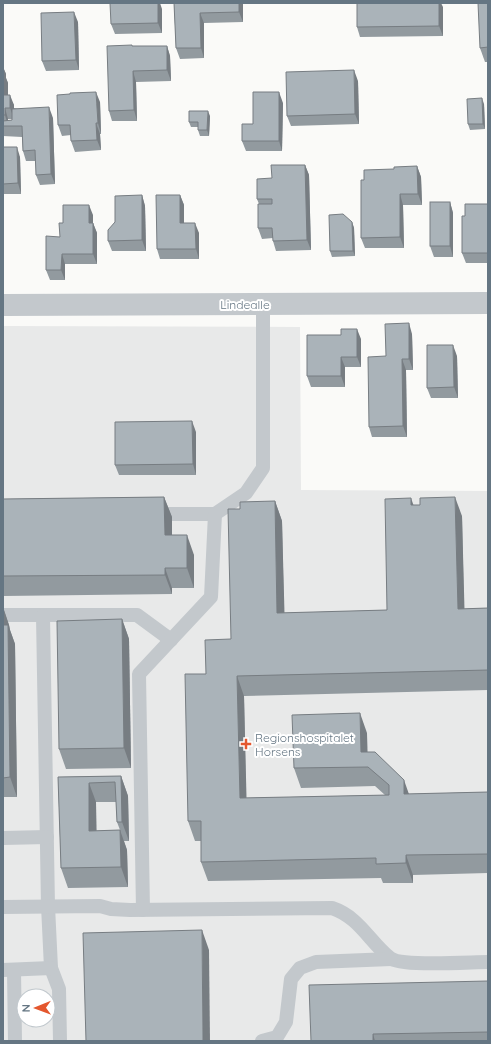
<svg xmlns="http://www.w3.org/2000/svg" width="491" height="1044" font-family="Quicksand,sans-serif">
  <rect width="100%" height="100%" fill="#fafaf8"/>
  <path fill="#e8e9e9" fill-rule="evenodd" d="M3,326L300,327L301,490L488,491V1041H3ZM24,996H48V1020H24Z"/>
  <g fill="none" stroke-linecap="round" stroke-linejoin="round">
    <g stroke="#c3c8cc" stroke-width="14">
      <polyline points="153,514 215,514 246,493 263,468 263,304"/>
      <polyline points="3,615 137,615 171,640"/>
      <polyline points="43,616 48,906 51,968 59,989 60,1041"/>
      <polyline points="3,838 47,837"/>
      <path d="M3,907L100,906L111,909L130,910L332,908C359,917 369,941 390,958C401,967 470,962 488,962"/>
      <polyline points="143,910 139,674 211,597 215,514"/>
      <polyline points="3,970 51,968"/>
      <polyline points="14,970 15,1041"/>
      <polyline points="262,1041 277,1037 286,1022 291,979 300,968 316,962 391,959"/>
    </g>
    <polyline stroke="#c3c8cc" stroke-width="22" points="3,305 488,303"/>
  </g>
  <g fill="#929a9f" fill-rule="evenodd">
    <polygon points="174,3 243,3 243,22 204,23 204,58 180,59 176,48"/>
    <polygon points="488,3 488,62 485,62 480,48"/>
    <polygon points="443,7 443,36 360,37 357,27"/>
    <polygon points="162,9 162,33 115,34 111,24"/>
    <polygon points="78,22 79,70 46,71 42,61"/>
    <polygon points="133,46 167,46 170,56 171,81 136,82 137,121 112,121 109,111"/>
    <path d="M3,67L6,74V78L8,83V95L14,105V108L53,118L55,184L40,185L36,175V161H26L23,151L22,137L3,136ZM8,119H12V120H8Z"/>
    <polygon points="358,81 359,124 291,126 287,116"/>
    <polygon points="100,102 101,134 100,134 101,150 75,152 71,141 71,135 62,136 58,125"/>
    <polygon points="283,103 282,151 246,151 242,141"/>
    <polygon points="484,104 485,129 470,130 468,124"/>
    <polygon points="210,116 209,136 200,136 198,130 198,127 191,127 189,122"/>
    <polygon points="3,147 20,157 21,194 3,194"/>
    <polygon points="305,165 309,175 311,250 276,251 273,241 273,238 262,239 258,228 259,204 257,199 272,178"/>
    <polygon points="417,166 421,177 422,205 403,205 404,248 365,248 361,238 364,180 394,169"/>
    <polygon points="142,195 145,206 146,251 112,251 108,241"/>
    <polygon points="180,195 184,205 184,223 199,233 199,259 160,259 157,249"/>
    <polygon points="450,202 453,213 453,257 434,257 430,246"/>
    <polygon points="488,204 488,263 466,263 462,253 465,216"/>
    <polygon points="93,215 93,223 97,233 97,264 65,264 65,280 50,280 46,270 60,237 63,223"/>
    <polygon points="352,222 354,228 355,256 332,257 330,251"/>
    <polygon points="412,334 413,370 406,370 407,437 372,437 369,427 386,356"/>
    <polygon points="361,339 361,367 345,367 345,387 311,387 307,376"/>
    <polygon points="457,356 458,398 431,398 427,388"/>
    <polygon points="196,432 196,475 119,475 115,465"/>
    <polygon points="164,497 172,517 172,535 194,555 194,588 172,588 172,594 3,596 3,499"/>
    <polygon points="275,501 282,521 284,613 387,610 413,505 462,516 464,609 488,608 488,690 244,696 246,798 385,795 375,786 301,788 294,768 367,733 367,752 409,794 488,792 488,873 413,875 413,883 383,883 381,878 208,881 201,862 201,841 195,841 188,821 206,674 231,639 240,509"/>
    <polygon points="3,607 9,625 10,630 15,644 17,797 3,797"/>
    <polygon points="122,619 129,639 131,768 66,769 59,749"/>
    <path d="M121,776L128,796L129,841H124L127,850L128,887L68,888L61,868L58,777ZM96,802H116L117,822L120,830L96,831Z"/>
    <polygon points="488,981 488,1041 311,1041"/>
  </g>
  <g fill="#777d82">
    <polygon points="158,3 160,3 162,9 162,33 158,23"/>
    <polygon points="239,3 243,3 243,22 239,12"/>
    <polygon points="439,3 441,3 443,7 443,36 439,26"/>
    <polygon points="74,12 78,22 79,70 76,60"/>
    <polygon points="200,13 204,23 204,58 201,48"/>
    <polygon points="167,46 170,56 171,81 167,70"/>
    <polygon points="3,67 6,74 6,78 8,83 8,105 4,95"/>
    <polygon points="354,70 358,81 359,124 355,114"/>
    <polygon points="133,71 136,82 137,121 134,110"/>
    <polygon points="96,92 100,102 101,134 98,123"/>
    <polygon points="279,92 283,103 282,151 279,141"/>
    <polygon points="10,95 14,105 14,119 10,108"/>
    <polygon points="482,98 484,104 485,129 483,124"/>
    <polygon points="49,107 53,118 55,184 51,174"/>
    <polygon points="5,108 8,119 8,126 5,115"/>
    <polygon points="208,111 210,116 209,136 207,130"/>
    <polygon points="96,123 100,134 101,150 97,140"/>
    <polygon points="17,147 20,157 21,194 18,183"/>
    <polygon points="305,165 309,175 311,250 307,240"/>
    <polygon points="417,166 421,177 422,205 418,194"/>
    <polygon points="400,194 403,205 404,248 400,237"/>
    <polygon points="142,195 145,206 146,251 142,240"/>
    <polygon points="180,195 184,205 184,234 180,223"/>
    <polygon points="450,202 453,213 453,257 450,246"/>
    <polygon points="89,205 93,215 93,233 89,223"/>
    <polygon points="352,222 354,228 355,256 353,251"/>
    <polygon points="93,223 97,233 97,264 93,254"/>
    <polygon points="195,223 199,233 199,259 196,249"/>
    <polygon points="62,254 65,264 65,280 61,270"/>
    <polygon points="409,323 412,334 413,370 409,359"/>
    <polygon points="357,329 361,339 361,367 357,357"/>
    <polygon points="453,345 457,356 458,398 454,387"/>
    <polygon points="341,357 345,367 345,387 341,376"/>
    <polygon points="402,359 406,370 407,437 403,426"/>
    <polygon points="192,421 196,432 196,475 193,464"/>
    <polygon points="164,497 172,517 172,555 165,535"/>
    <polygon points="455,497 462,516 465,629 458,609"/>
    <polygon points="411,498 418,518 411,505"/>
    <polygon points="275,501 282,521 285,632 277,613"/>
    <polygon points="187,535 194,555 194,588 187,568"/>
    <polygon points="165,568 172,588 172,594 165,575"/>
    <polygon points="3,607 9,625 10,630 15,644 17,797 10,777 3,626"/>
    <polygon points="122,619 129,639 131,768 124,748"/>
    <polygon points="237,676 244,696 247,818 240,798"/>
    <polygon points="360,713 367,733 368,767 361,752"/>
    <polygon points="121,776 128,796 129,841 122,822"/>
    <polygon points="404,780 411,800 404,794"/>
    <polygon points="89,783 96,802 97,851 89,831"/>
    <polygon points="120,830 127,850 128,887 121,867"/>
    <polygon points="406,855 413,875 413,883 406,863"/>
    <polygon points="202,930 209,950 210,1041 203,1041"/>
    <polygon points="373,1034 375,1041 373,1041"/>
  </g>
  <g fill="#aab3b9" stroke="#777d82">
    <polygon points="110,3 158,3 158,23 111,24"/>
    <polygon points="174,3 239,3 239,12 200,13 201,48 176,48"/>
    <polygon points="357,3 439,3 439,26 357,27"/>
    <polygon points="478,3 488,3 488,47 480,48"/>
    <polygon points="74,12 76,60 42,61 41,13"/>
    <polygon points="132,45 132,46 167,46 167,70 133,71 134,110 109,111 107,46"/>
    <polygon points="354,70 355,114 287,116 286,72"/>
    <polygon points="3,72 4,72 4,95 10,95 10,108 5,108 5,115 3,115"/>
    <polygon points="96,92 98,123 96,123 97,140 71,141 70,125 58,125 57,95 70,94 70,93"/>
    <polygon points="253,92 279,92 279,141 242,141 242,124 253,124"/>
    <polygon points="482,98 483,124 468,124 467,99"/>
    <polygon points="49,107 51,174 36,175 35,150 23,151 22,126 3,126 3,121 12,120 12,109"/>
    <polygon points="189,111 208,111 207,130 198,130 198,122 189,122"/>
    <polygon points="3,147 17,147 18,183 3,184"/>
    <polygon points="271,165 305,165 307,240 273,241 272,228 258,228 258,204 272,204 272,199 257,199 257,179 272,178"/>
    <polygon points="417,166 418,194 400,194 400,237 361,238 361,180 364,180 364,170 394,169 394,167"/>
    <polygon points="142,195 142,240 108,241 108,230 115,222 115,196"/>
    <polygon points="156,195 180,195 180,223 195,223 196,249 157,249"/>
    <rect x="430" y="202" width="20" height="44"/>
    <polygon points="465,204 488,204 488,253 462,253 462,216 465,216"/>
    <polygon points="63,205 89,205 89,223 93,223 93,254 62,254 61,270 46,270 46,236 60,237 59,223 63,223"/>
    <polygon points="343,214 352,222 353,251 330,251 329,215"/>
    <polygon points="409,323 409,359 402,359 403,426 369,427 368,357 386,356 385,324"/>
    <polygon points="341,329 357,329 357,357 341,357 341,376 307,376 307,335 341,335"/>
    <polygon points="427,345 453,345 454,387 427,388"/>
    <polygon points="192,421 193,464 115,465 115,422"/>
    <polygon points="164,497 165,535 187,535 187,568 165,568 165,575 3,576 3,499"/>
    <polygon points="455,497 458,609 488,608 488,670 237,676 240,798 389,795 389,785 368,767 294,768 292,715 360,713 361,752 375,752 404,780 404,794 488,792 488,854 406,855 406,863 376,864 376,858 201,862 201,821 188,821 185,674 206,674 205,640 231,639 228,509 240,509 240,502 275,501 277,613 387,610 385,499 411,498 411,505 420,505 420,498"/>
    <polygon points="122,619 124,748 59,749 57,621"/>
    <polygon points="3,625 8,625 10,777 3,778"/>
    <polygon points="121,776 122,822 117,822 115,782 89,783 89,831 120,830 121,867 61,868 58,777"/>
    <polygon points="202,930 203,1041 86,1041 83,933"/>
    <polygon points="488,981 488,1032 373,1034 373,1041 311,1041 309,985"/>
  </g>
  <path fill="#e4572e" stroke="#fff" stroke-width="1.5" d="M244 738h4v4h4v4h-4v4h-4v-4h-4v-4h4z"/>
  <g text-anchor="middle" dominant-baseline="central" stroke-width="4" stroke-linejoin="round" paint-order="stroke">
    <g font-size="12" fill="#657683" stroke="#fff">
      <text x="245" y="304">Lindealle</text>
    </g>
    <g font-size="12" fill="#657683" stroke="#fff" text-anchor="start">
      <text x="255" y="737">Regionshospitalet<tspan x="255" dy="14">Horsens</tspan></text>
    </g>
  </g>
  <rect width="491" height="1044" fill="none" stroke="#657683" stroke-width="8"/>
  <g transform="translate(36 1008) rotate(269)"><circle r="19" fill="#ffffff" stroke="#c1c8cd"/>
  <path d="M0-3L7 15L0 10L-7 15Z" fill="#e4572e"/>
  <text y="-6" font-size="11" font-weight="bold" text-anchor="middle" fill="#657683">N</text>
  </g>
</svg>
